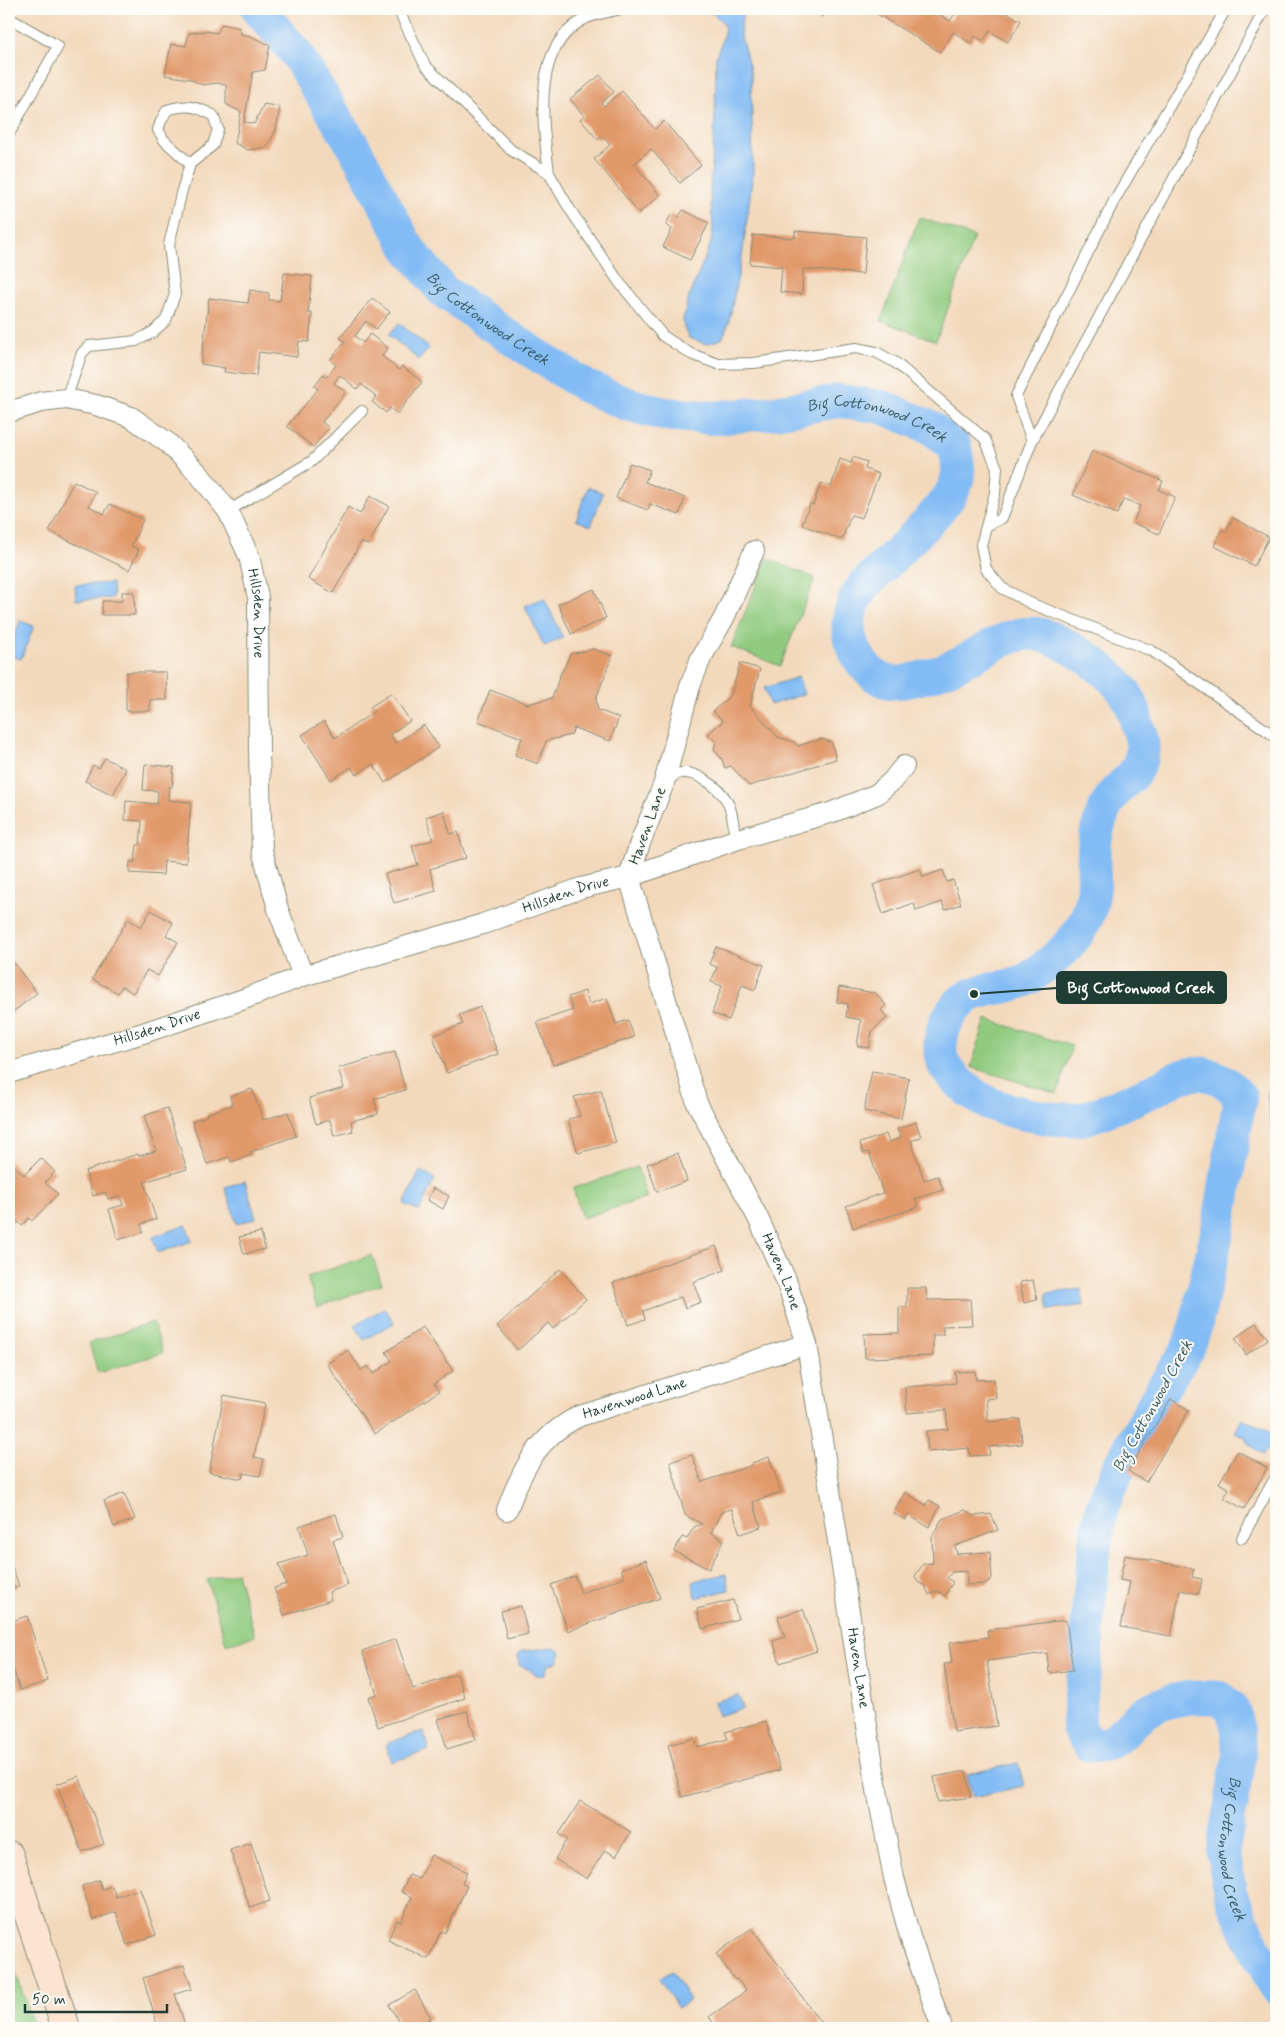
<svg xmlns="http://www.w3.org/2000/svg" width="1285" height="2037" font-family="Mynerve,sans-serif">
  <rect width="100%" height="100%" fill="#fdfcf7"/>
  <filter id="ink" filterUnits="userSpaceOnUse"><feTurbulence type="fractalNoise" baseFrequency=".02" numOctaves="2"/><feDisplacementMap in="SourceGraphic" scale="10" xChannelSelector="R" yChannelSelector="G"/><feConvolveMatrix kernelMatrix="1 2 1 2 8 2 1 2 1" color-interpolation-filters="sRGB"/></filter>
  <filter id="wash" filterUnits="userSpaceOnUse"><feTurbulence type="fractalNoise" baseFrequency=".0096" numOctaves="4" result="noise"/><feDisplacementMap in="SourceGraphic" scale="20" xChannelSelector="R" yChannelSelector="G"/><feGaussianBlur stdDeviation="1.12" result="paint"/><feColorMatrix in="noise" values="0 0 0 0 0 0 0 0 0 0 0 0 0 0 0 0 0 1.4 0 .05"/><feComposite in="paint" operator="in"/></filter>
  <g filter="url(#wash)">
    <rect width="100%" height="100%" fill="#f3d9bc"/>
    <g fill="#8fca7e" stroke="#578459">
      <polygon points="919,217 974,237 936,341 881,321"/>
      <polygon points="767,558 815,578 780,666 731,647"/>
      <polygon points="986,1019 1072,1046 1057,1094 971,1067"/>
      <polygon points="637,1167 647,1198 582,1218 573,1188"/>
      <polygon points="372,1255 382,1284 317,1307 307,1277"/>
      <polygon points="153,1322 163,1353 98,1373 89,1343"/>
      <polygon points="237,1572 255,1636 226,1644 207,1580"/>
      <polygon points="9,1951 34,2028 9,2028"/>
    </g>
    <g fill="#83bcf4" stroke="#517c94">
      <polygon points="704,9 743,9 740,33 751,73 753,172 743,250 729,322 722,339 706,344 689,338 684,328 683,319 689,297 711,243 713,229 710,192 715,118 716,56 721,44 725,28 723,23 715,15"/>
      <polygon points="399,323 429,348 419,360 389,335"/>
      <polygon points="588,487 603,493 591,526 576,520"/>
      <polygon points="112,583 113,598 76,600 75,585"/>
      <polygon points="544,598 563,638 544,646 525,606"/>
      <polygon points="20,621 34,626 21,659 9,655"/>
      <polygon points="798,677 804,694 770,705 764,688"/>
      <polygon points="1276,1090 1276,1125 1271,1126 1267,1091"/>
      <polygon points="420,1171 435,1179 419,1211 404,1204"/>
      <polygon points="245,1181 256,1218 237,1224 225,1187"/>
      <polygon points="186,1225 192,1241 158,1253 153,1237"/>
      <polygon points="1081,1289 1084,1305 1049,1310 1046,1294"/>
      <polygon points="385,1308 394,1323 364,1340 355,1325"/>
      <polygon points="1242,1419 1271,1431 1275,1435 1272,1443 1263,1455 1250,1445 1245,1437 1235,1432"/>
      <polygon points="726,1574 729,1590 696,1598 692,1581"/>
      <polygon points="554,1647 561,1652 558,1662 548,1665 545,1675 536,1676 530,1670 519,1665 518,1656 522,1651"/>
      <polygon points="738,1695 743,1708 718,1716 714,1702"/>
      <polygon points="423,1731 429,1750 392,1762 386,1744"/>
      <polygon points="1018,1763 1024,1786 973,1797 967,1774"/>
      <polygon points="672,1971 690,2000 678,2008 659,1979"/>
    </g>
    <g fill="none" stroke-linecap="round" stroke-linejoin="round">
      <path stroke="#83bcf4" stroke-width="34" id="s1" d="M258,9L295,52L355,149L408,248L443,291L506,335L587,387L627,404L664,414L713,418L769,413L839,401L882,407L930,427L955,447C956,456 959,466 958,475C955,491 945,504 934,515C917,534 899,551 881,569C875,575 867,581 862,588C853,600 847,618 849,633C850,643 857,656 863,664C869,672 880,681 890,682C908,685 946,670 962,662C989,648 1019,624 1051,638C1078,650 1115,673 1130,701C1134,708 1135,718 1138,727C1143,741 1145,751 1138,766C1133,778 1124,782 1116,791C1097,814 1092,847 1094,875C1096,917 1075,943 1044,967C1039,970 1033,976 1028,979C1010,989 987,987 969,996C945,1009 930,1051 949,1072C959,1084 973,1095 986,1102C1008,1112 1056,1122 1080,1119C1096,1117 1133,1099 1150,1092C1160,1087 1170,1081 1180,1077C1205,1068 1225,1078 1240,1097L1219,1224L1196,1324L1187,1351L1160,1392L1120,1465L1102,1507L1094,1551L1089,1604L1085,1666L1079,1709V1730L1090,1745C1122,1746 1123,1726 1145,1712C1169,1698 1193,1696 1220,1698L1233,1710L1238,1731L1239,1757L1223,1849L1230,1893L1250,1938L1276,1988"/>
    </g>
    <g id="blocks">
      <g fill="#e1996a">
        <polygon points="808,9 828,9 823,17"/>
        <polygon points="869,9 931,9 950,21 958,9 1010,9 1008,13 1021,21 1008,42 990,31 983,41 975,36 970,43 953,32 940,52"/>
        <polygon points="222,24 240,28 241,34 250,36 270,45 265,70 253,72 244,122 254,124 264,104 280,107 276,130 267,147 248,150 235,143 241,112 226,104 226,85 217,83 202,85 190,79 165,75 171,44 186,46 189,33 206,31 217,33"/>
        <polygon points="600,75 614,92 601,103 604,106 622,91 655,129 664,121 701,165 680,183 651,149 634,164 660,195 639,213 594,159 610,145 602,136 598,140 580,119 584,116 570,99"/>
        <polygon points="683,210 709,223 690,260 663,247 672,229 666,225 671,214 678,218"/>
        <polygon points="795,231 866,237 863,274 803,269 802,294 780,292 782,267 750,264 753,235 795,238"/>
        <polygon points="284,273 312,276 308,313 312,313 309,342 299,341 297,357 259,352 256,376 224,372 225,368 201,364 209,298 248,303 250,290 269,293 269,300 280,301"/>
        <polygon points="372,298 390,312 376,329 366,321 355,336 363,343 370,334 388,348 382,356 399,370 402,366 422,382 397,414 390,408 386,413 372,402 376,396 361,384 357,389 340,375 334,383 346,392 322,422 329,428 313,447 287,426 318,389 314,386 323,374 327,377 336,365 330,360 345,341 340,338"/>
        <polygon points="1092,451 1163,481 1159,490 1175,497 1159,534 1133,523 1140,506 1124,499 1117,514 1073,495"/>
        <polygon points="853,457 867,462 865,469 879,474 862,518 851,515 842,540 802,525 810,504 813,505 821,483 831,487 840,459 851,463"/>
        <polygon points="630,463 650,470 645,482 685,498 679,515 650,504 648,510 616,498"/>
        <polygon points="74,481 96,492 89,506 104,514 110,504 143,520 131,546 139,550 129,570 49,531"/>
        <polygon points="370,496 389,506 368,545 361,542 333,593 308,579 348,507 360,514"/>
        <polygon points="1233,518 1269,537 1254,566 1214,546 1222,530 1226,532"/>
        <polygon points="594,589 606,618 571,634 558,604"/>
        <polygon points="122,592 134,592 135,615 102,615 102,601 122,601"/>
        <polygon points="593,649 612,656 596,699 598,710 619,718 610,741 574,728 571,735 546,741 538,764 515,755 522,738 478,721 490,690 527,704 552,698 561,672 563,671 570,654"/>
        <polygon points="740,663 760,669 750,706 778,737 794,742 798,746 821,739 831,742 836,759 749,786 731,766 725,768 722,759 714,749 716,742 708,734 723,721 713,711 731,695"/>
        <polygon points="126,672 166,672 167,700 150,700 150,711 126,711"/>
        <polygon points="392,693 410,721 390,734 396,743 424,725 439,747 385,783 373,764 356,775 351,767 331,780 302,735 324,721 335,738 374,712 370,707"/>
        <polygon points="105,758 126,769 113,795 85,781 93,765 99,768"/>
        <polygon points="145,764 174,767 172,787 169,787 168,800 191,802 186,863 164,861 163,875 129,873 130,862 135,862 137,845 140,845 142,821 125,820 126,801 157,804 158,791 143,790"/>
        <polygon points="444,811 450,834 458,832 466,858 430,869 436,891 394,903 385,874 418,865 412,846 433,840 426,817"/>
        <polygon points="920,869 923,877 943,870 947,882 953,880 961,904 945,910 942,902 916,911 914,903 883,914 873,885"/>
        <polygon points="151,910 173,923 166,935 178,942 158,976 147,970 133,993 122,986 118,993 92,979 128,919 141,927"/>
        <polygon points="716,947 764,965 755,990 742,985 729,1020 712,1013 722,986 711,982 717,967 709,964"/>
        <polygon points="9,957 37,993 9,1015"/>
        <polygon points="839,987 875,993 886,1005 881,1010 887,1018 872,1031 869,1048 857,1046 861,1020 846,1017 848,1004 837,1002"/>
        <polygon points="585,991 589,1004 607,998 616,1024 628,1020 634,1037 553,1065 537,1022 573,1010 568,997"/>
        <polygon points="480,1007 498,1054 447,1073 433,1036 463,1024 459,1015"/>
        <polygon points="395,1052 405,1090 374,1099 378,1114 351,1121 353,1131 334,1136 330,1120 316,1124 309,1098 344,1088 338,1068"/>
        <polygon points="872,1071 909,1078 901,1119 864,1111"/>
        <polygon points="252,1089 263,1120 288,1112 296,1136 250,1152 252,1155 231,1162 229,1157 207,1164 192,1121 207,1116 206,1114 232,1105 230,1096"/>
        <polygon points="601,1090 616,1143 578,1153 568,1119 580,1116 574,1097"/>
        <polygon points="167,1108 187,1169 144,1182 156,1219 141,1224 143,1232 118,1240 109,1209 123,1205 120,1196 108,1199 105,1192 93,1196 85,1171 138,1154 139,1156 156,1151 144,1116"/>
        <polygon points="916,1122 921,1137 911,1141 924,1180 938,1176 943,1190 915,1199 918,1207 853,1228 846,1206 883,1193 869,1152 863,1153 860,1143 886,1134 889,1142 901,1138 897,1129"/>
        <polygon points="678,1153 687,1181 657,1192 647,1164"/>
        <polygon points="41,1158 55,1172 45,1182 58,1194 32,1221 29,1218 22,1226 15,1219 9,1226 9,1161 24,1175"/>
        <polygon points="433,1188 449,1196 443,1209 427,1200"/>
        <polygon points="261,1232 265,1249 244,1254 239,1237"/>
        <polygon points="716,1246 725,1270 693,1282 701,1302 685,1308 681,1297 643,1311 645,1319 628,1325 613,1283"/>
        <polygon points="560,1269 586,1299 553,1329 548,1323 518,1350 497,1326"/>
        <polygon points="1033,1280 1037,1300 1024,1303 1020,1282"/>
        <polygon points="907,1288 926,1288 927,1300 970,1299 972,1325 943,1326 943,1335 933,1335 933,1356 865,1358 864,1334 899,1333 899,1307 907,1307"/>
        <polygon points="1256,1323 1268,1339 1246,1355 1235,1338"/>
        <polygon points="423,1327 453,1371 434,1384 439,1391 375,1434 327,1364 348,1350 361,1370 368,1366 373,1374 392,1361 386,1352"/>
        <polygon points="975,1371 976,1380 994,1379 996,1398 986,1399 988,1422 1020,1419 1022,1444 989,1447 990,1455 970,1456 969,1448 928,1452 926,1431 948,1429 946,1410 907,1413 905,1387 956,1383 955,1372"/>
        <polygon points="224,1395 265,1403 254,1457 264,1459 260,1476 243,1473 242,1479 209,1472"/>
        <polygon points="1171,1399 1189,1410 1146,1482 1128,1471"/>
        <polygon points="1238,1451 1267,1468 1244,1509 1224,1498 1229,1489 1219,1483"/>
        <polygon points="692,1455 702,1482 750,1466 752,1463 769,1457 781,1492 753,1502 761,1527 740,1534 732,1509 721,1512 711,1533 724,1540 709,1569 674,1551 682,1537 687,1539 694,1527 702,1524 685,1515 670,1462"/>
        <polygon points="905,1492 926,1505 929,1500 940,1506 929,1527 908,1515 905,1520 893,1513"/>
        <polygon points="124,1493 135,1519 114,1527 104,1501"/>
        <polygon points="965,1510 974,1516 991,1514 998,1530 955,1546 957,1554 990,1552 992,1577 987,1584 967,1585 967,1571 952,1572 947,1578 953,1582 945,1596 938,1591 929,1595 925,1586 918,1582 915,1576 923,1564 933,1563 932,1536 942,1519"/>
        <polygon points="336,1514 343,1537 333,1540 348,1585 329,1592 331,1600 284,1615 274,1588 286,1584 279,1564 308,1555 299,1526"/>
        <polygon points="1125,1555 1194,1569 1192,1577 1202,1579 1199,1594 1180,1590 1171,1636 1121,1627 1130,1582 1120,1580"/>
        <polygon points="9,1558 19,1586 9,1590"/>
        <polygon points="646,1560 660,1598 568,1631 551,1585 575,1576 581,1593 624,1577 621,1569"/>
        <polygon points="733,1600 738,1619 702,1629 697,1609"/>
        <polygon points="521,1606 528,1634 507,1639 501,1611"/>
        <polygon points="803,1609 817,1651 780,1663 773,1641 785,1637 778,1617"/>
        <polygon points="27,1616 48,1681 20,1690 9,1656 9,1622"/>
        <polygon points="1066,1620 1073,1670 1049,1673 1047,1653 987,1661 997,1726 954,1732 944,1664 952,1663 949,1643 988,1637 987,1630"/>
        <polygon points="396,1639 413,1689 457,1674 465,1698 378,1727 368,1697 377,1694 362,1651"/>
        <polygon points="467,1711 476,1740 447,1749 438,1719"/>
        <polygon points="766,1721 780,1770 682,1797 668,1745 694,1738 697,1747 728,1739 725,1732"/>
        <polygon points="966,1771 971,1797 938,1802 934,1777"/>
        <polygon points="79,1776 104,1844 82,1852 57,1784"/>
        <polygon points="580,1801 631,1832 616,1856 605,1850 587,1879 555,1859 567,1839 559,1834"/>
        <polygon points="251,1843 270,1901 250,1908 230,1850"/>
        <polygon points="431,1855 467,1872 462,1884 467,1886 445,1933 441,1931 428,1959 388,1940 397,1920 401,1922 412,1897 401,1892 409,1875 420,1879"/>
        <polygon points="99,1880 102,1889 112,1886 116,1897 140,1889 156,1935 127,1945 116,1912 93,1920 82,1886"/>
        <polygon points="752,1928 821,2023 814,2028 717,2028 709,2017 746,1991 737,1979 735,1980 716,1954"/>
        <polygon points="184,1965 192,1989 175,1994 186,2028 158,2028 143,1978"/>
        <polygon points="415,1990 431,2018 414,2028 403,2028 389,2005"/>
      </g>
    </g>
  </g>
  <g filter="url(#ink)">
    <use href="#blocks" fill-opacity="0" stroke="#898b78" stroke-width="1"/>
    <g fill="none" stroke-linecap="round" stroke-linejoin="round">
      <defs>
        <g id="service">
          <polyline points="398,9 425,65 511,150 549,173 569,208 619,282 663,336 691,354 718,364 754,363 856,348 876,352 896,363 985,439 997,468 995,493 981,545 986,569 1002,588 1032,604 1152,651 1276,737"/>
          <polyline points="9,18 58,46 9,134"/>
          <path d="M549,173C543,124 531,51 581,21C592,14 609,12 621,9"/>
          <path d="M66,399L82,353L89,346L136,341L153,332L166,320L175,294L169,245L181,194L190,164L213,145L218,129L213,115C195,106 187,104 167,110L161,121L158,130L164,140L190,164"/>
          <polyline points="1032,441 1265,9"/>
          <polyline points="228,511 312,461 362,411"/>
          <polyline points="988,525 1002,518 1032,441 1016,396 1114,201 1226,9"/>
          <path d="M667,781C670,779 673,776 677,774C693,768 719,787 727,801C733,813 734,826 735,840"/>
          <polyline points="1242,1538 1276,1476"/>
        </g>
        <g id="minor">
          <path id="s2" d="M9,412L41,402L66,399L96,405L131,417L168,443L198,473L228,511L249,556L258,597L259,751L262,850L278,909L303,976"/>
          <path id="s3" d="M754,551L724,618L701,658L690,686L664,783L640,843L629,877L697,1103L758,1218L786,1280L807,1344L878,1796L894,1878L910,1937L942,2028"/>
          <path id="s4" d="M9,1073L143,1033L244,999L303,976L483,924L581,888L629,877L735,840L833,812L877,794L892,781L904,766"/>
          <path id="s5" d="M507,1510C522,1469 539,1435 580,1416L807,1344"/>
        </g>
        <polyline id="secondary" points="9,1855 66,2028"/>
      </defs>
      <use href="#service" stroke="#898b78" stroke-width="12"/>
      <use href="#minor" stroke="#898b78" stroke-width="22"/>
      <use href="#secondary" stroke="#898b78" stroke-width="30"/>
      <use href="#service" stroke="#fff" stroke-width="10"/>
      <use href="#minor" stroke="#fff" stroke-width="20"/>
      <use href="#secondary" stroke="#fde4d1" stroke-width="28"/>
    </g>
  </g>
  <g text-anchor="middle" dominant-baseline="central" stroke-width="4" stroke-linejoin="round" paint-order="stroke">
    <g font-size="15" fill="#1f3d34" stroke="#fdfcf7">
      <text stroke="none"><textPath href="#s2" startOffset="370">Hillsden Drive</textPath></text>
      <text transform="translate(648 826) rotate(-70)">Haven Lane</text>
      <text stroke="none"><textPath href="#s4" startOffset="585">Hillsden Drive</textPath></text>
      <text stroke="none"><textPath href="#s4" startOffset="155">Hillsden Drive</textPath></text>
      <text stroke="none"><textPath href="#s3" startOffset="775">Haven Lane</textPath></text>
      <text stroke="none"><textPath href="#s5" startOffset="180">Havenwood Lane</textPath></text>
      <text stroke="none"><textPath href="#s3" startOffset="1180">Haven Lane</textPath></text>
    </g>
    <g font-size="16" font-style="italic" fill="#385d64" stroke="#fdfcf7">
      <text stroke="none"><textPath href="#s1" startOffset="391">Big Cottonwood Creek</textPath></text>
      <text stroke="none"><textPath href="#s1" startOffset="811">Big Cottonwood Creek</textPath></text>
      <text transform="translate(1153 1406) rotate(-61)">Big Cottonwood Creek</text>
      <text stroke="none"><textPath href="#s1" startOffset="3239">Big Cottonwood Creek</textPath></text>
    </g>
  </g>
  <path fill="none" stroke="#1f3d34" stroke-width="2" d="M974 994L1057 988"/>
  <circle fill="#1f3d34" stroke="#fdfcf7" stroke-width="2" cx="974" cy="994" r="5"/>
  <rect fill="#1f3d34" stroke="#1f3d34" stroke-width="2" x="1057" y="972" width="169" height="31" rx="5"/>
  <g font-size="16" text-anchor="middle" font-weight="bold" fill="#fff">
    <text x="1141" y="993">Big Cottonwood Creek</text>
  </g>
  <rect width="1285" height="2037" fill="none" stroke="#fdfcf7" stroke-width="30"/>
  <path d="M25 2004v8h142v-8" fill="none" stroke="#1f3d34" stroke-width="2.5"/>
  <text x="32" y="2004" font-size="15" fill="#1f3d34" stroke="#fdfcf7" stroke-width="4" paint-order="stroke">50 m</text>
</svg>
